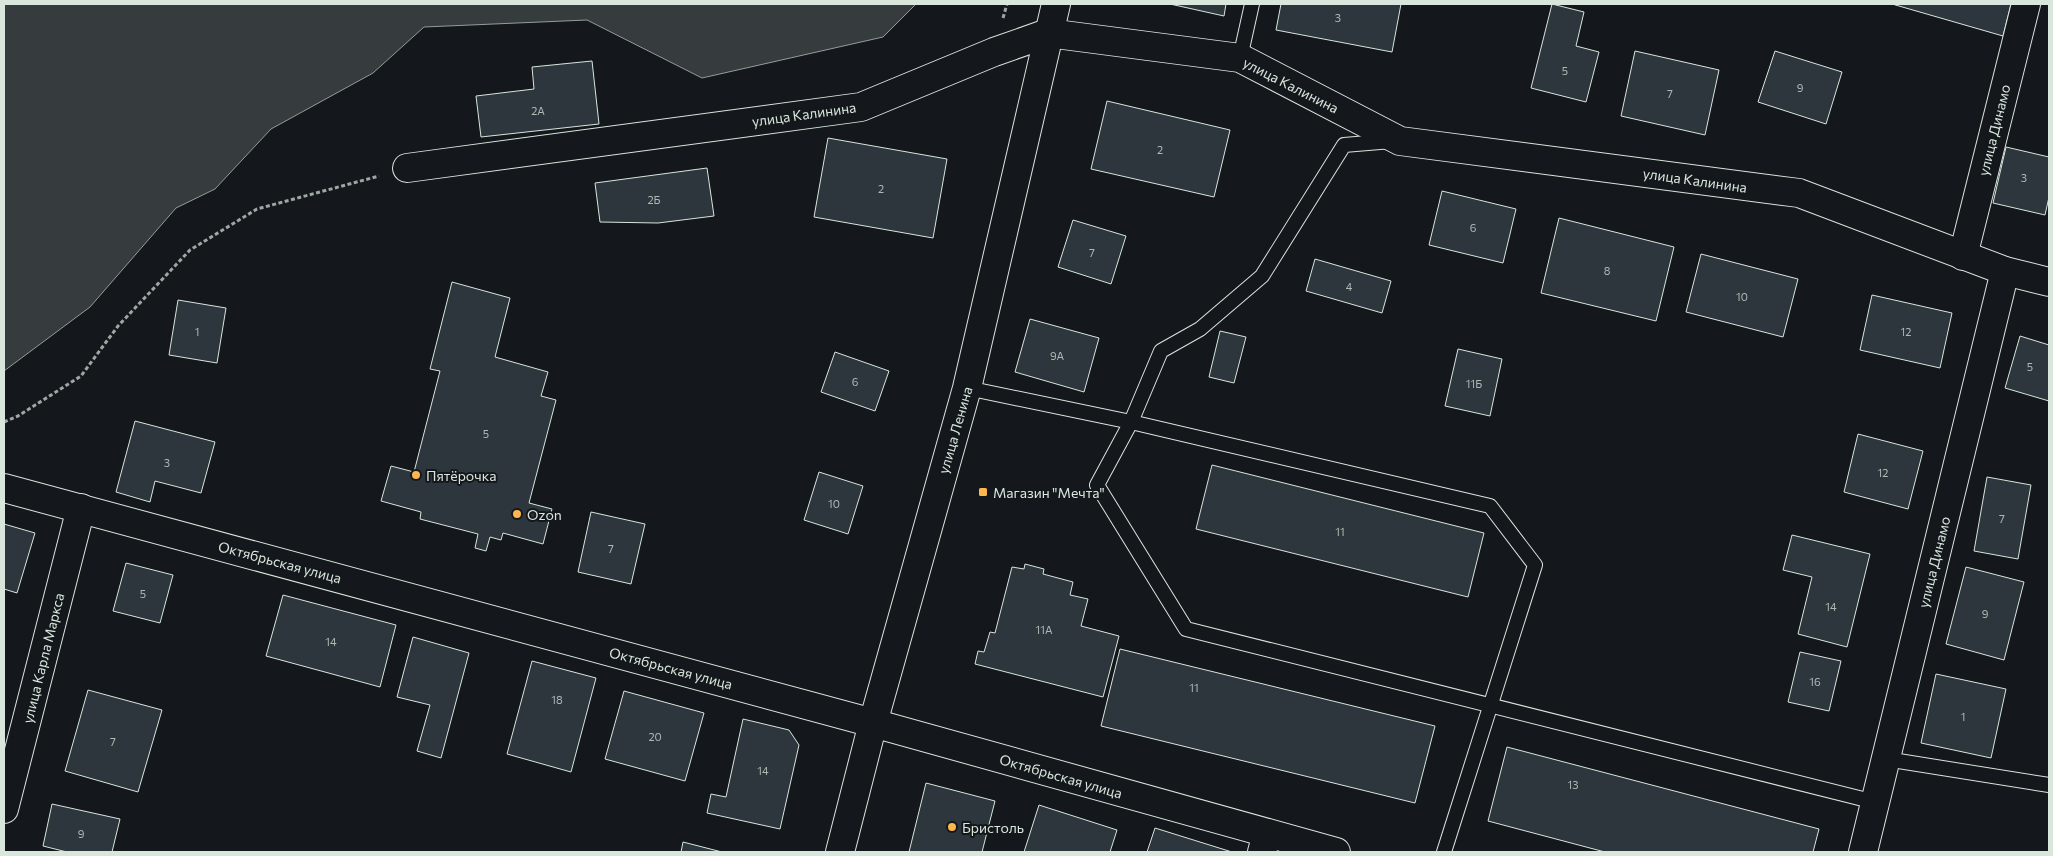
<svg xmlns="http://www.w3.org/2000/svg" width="2053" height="856" font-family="Commissioner,sans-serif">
  <rect width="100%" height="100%" fill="#14181c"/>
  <polygon fill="#363b3e" stroke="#939e99" points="4,4 916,4 883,37 702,78 587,20 424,27 373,73 271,129 215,189 176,208 90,307 4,371"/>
  <g fill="#2c363c" stroke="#d8e6dc">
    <polygon points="1170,4 1226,4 1224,16"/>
    <polygon points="1281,4 1401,4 1392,52 1276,30"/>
    <polygon points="1552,4 1584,12 1576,46 1599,52 1586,102 1531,88"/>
    <polygon points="1892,4 2011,4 2003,36"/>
    <polygon points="1635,51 1719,70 1705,135 1621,116"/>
    <polygon points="1775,51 1842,72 1826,124 1758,102"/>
    <polygon points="592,61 599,124 481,137 476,96 534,89 532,67"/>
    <polygon points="1107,101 1230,130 1214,197 1091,169"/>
    <polygon points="828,138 947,159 933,238 814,217"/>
    <polygon points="2006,147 2049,157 2049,197 2045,215 1993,203"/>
    <polygon points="707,168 714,216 658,223 600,222 595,183"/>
    <polygon points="1442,191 1516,209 1503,263 1429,245"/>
    <polygon points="1559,218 1674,247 1656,321 1541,293"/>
    <polygon points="1073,220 1126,236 1111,284 1058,267"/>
    <polygon points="1701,254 1798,279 1783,337 1686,312"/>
    <polygon points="1315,259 1391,281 1382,313 1306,291"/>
    <polygon points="452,282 510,298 495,357 548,372 541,396 556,400 529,503 552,509 543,544 503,533 501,540 490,537 486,551 475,548 478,534 420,519 421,512 381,501 391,466 414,472 440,371 430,369"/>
    <polygon points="1872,295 1952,313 1940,368 1860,350"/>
    <polygon points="178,300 226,308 217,363 169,355"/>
    <polygon points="1030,319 1099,338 1084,392 1015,372"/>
    <polygon points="1220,331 1246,337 1234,383 1209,377"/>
    <polygon points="2020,336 2049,345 2049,401 2005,388"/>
    <polygon points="1458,349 1502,359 1490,416 1445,406"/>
    <polygon points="835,352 889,371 875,411 821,392"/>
    <polygon points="135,421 215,442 201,493 155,481 150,502 116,492"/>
    <polygon points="1858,434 1923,451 1908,509 1844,492"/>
    <polygon points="1212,465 1484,533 1468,597 1196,529"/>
    <polygon points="819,472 863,486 848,534 804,520"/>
    <polygon points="1987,477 2031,485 2018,559 1974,551"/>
    <polygon points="591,512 645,524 631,584 578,572"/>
    <polygon points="4,524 35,533 17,593 4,589"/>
    <polygon points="1792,535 1870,554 1847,647 1798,634 1812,577 1783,570"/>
    <polygon points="126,563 173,575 160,623 113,611"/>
    <polygon points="1025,564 1044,569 1043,574 1073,582 1070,595 1088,599 1081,626 1119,636 1103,697 975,664 978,651 984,652 990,632 995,633 1012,567 1024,569"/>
    <polygon points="1966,567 2024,582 2004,660 1946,644"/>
    <polygon points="283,595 396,625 380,687 266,656"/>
    <polygon points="413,637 469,653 441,758 417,751 430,705 397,697"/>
    <polygon points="1120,649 1435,726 1415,803 1101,726"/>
    <polygon points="1800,652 1841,661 1829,711 1788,702"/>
    <polygon points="532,661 596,678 571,772 507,754"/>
    <polygon points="1936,674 2006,689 1991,758 1921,743"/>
    <polygon points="88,690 162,710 138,792 65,771"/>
    <polygon points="624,691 704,713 685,781 605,759"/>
    <polygon points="743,719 789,730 799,745 780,829 707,813 711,794 726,797"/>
    <polygon points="1507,747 1819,829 1813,852 1605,852 1488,821"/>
    <polygon points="926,783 995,801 982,852 909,852"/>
    <polygon points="52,804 120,819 112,852 67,852 43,846"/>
    <polygon points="1039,805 1117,830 1110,852 1024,852"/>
    <polygon points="1155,828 1232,852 1147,852"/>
    <polygon points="683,842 722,852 681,852"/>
  </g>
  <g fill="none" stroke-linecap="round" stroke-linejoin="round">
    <defs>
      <g id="lane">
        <polyline points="1240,58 1252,4"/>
        <polyline points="1392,141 1344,145 1262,276 1200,329 1161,351 1131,422 1097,485 1186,629 1875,802"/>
        <polyline points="967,388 1131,422 1490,506 1535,565 1444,852"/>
        <polyline points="1886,759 2049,785"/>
      </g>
      <g id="street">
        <polyline points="407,168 861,107 994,52 1048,33 1240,58 1400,141 1799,193 2005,271 2049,282"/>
        <polyline points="1963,256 2026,4"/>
        <polyline points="4,809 81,508"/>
        <polyline points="1262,852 1267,833"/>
        <polyline points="1863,852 2005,271"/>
      </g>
      <g id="secondary">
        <polyline points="4,488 873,723 1336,852"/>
        <polyline points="840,852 873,723 967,388 1056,4"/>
      </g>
    </defs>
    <use href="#lane" stroke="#d8e6dc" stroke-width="16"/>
    <use href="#street" stroke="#d8e6dc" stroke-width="30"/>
    <use href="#secondary" stroke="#d8e6dc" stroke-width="30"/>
    <g stroke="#9da8a2" stroke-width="3" stroke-dasharray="4 2.5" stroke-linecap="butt">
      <polyline points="1003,18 1007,4"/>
      <polyline points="4,422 18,416 81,376 118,326 190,250 257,209 379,176"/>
    </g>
    <use href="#lane" stroke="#14181c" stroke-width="14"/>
    <use href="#street" stroke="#14181c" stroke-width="28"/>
    <use href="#secondary" stroke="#14181c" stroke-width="28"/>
  </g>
  <g fill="#ffb74d" stroke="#14181c" stroke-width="2">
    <circle cx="416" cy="475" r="5"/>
    <rect x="978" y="487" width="10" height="10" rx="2.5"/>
    <circle cx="517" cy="514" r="5"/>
    <circle cx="952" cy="827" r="5"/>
  </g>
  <g text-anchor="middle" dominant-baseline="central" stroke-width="4" stroke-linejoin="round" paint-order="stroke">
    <g font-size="11" fill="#adbab4">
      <text x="1338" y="17">3</text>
      <text x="1565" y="70">5</text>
      <text x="1800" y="87">9</text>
      <text x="1670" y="93">7</text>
      <text x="538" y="110">2А</text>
      <text x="1160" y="149">2</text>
      <text x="2024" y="177">3</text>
      <text x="881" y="188">2</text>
      <text x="654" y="199">2Б</text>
      <text x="1473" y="227">6</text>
      <text x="1092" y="252">7</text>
      <text x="1607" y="270">8</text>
      <text x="1349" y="286">4</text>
      <text x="1742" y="296">10</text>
      <text x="197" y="331">1</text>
      <text x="1906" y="331">12</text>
      <text x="1057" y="355">9А</text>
      <text x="2030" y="366">5</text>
      <text x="855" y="381">6</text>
      <text x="1474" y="383">11Б</text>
      <text x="486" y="433">5</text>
      <text x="167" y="462">3</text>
      <text x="1883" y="472">12</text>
      <text x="834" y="503">10</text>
      <text x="2002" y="518">7</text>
      <text x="1340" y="531">11</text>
      <text x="611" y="548">7</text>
      <text x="143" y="593">5</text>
      <text x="1831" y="606">14</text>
      <text x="1985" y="613">9</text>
      <text x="1044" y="629">11А</text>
      <text x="331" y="641">14</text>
      <text x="1815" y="681">16</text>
      <text x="1194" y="687">11</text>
      <text x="557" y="699">18</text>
      <text x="1963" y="716">1</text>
      <text x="655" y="736">20</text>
      <text x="113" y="741">7</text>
      <text x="763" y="770">14</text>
      <text x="1573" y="784">13</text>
      <text x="81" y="833">9</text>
    </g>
    <g font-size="14" fill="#d8e6dc" stroke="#14181c">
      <text transform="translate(1291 85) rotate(27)">улица Калинина</text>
      <text transform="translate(804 114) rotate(-8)">улица Калинина</text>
      <text transform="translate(1994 130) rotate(-76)">улица Динамо</text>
      <text transform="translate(1695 180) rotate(8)">улица Калинина</text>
      <text transform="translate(955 430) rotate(-74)">улица Ленина</text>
      <text transform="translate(280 562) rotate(15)">Октябрьская улица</text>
      <text transform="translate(1934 562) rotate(-76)">улица Динамо</text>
      <text transform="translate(43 658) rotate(-76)">улица Карла Маркса</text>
      <text transform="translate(671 668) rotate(15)">Октябрьская улица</text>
      <text transform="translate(1061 776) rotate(16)">Октябрьская улица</text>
    </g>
    <g font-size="14" fill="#d8e6dc" stroke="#14181c" text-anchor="start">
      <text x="426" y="475">Пятёрочка</text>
      <text x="993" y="492">Магазин "Мечта"</text>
      <text x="527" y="514">Ozon</text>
      <text x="962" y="827">Бристоль</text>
    </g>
  </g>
  <rect width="2053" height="856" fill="none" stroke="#d8e6dc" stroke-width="10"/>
</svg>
